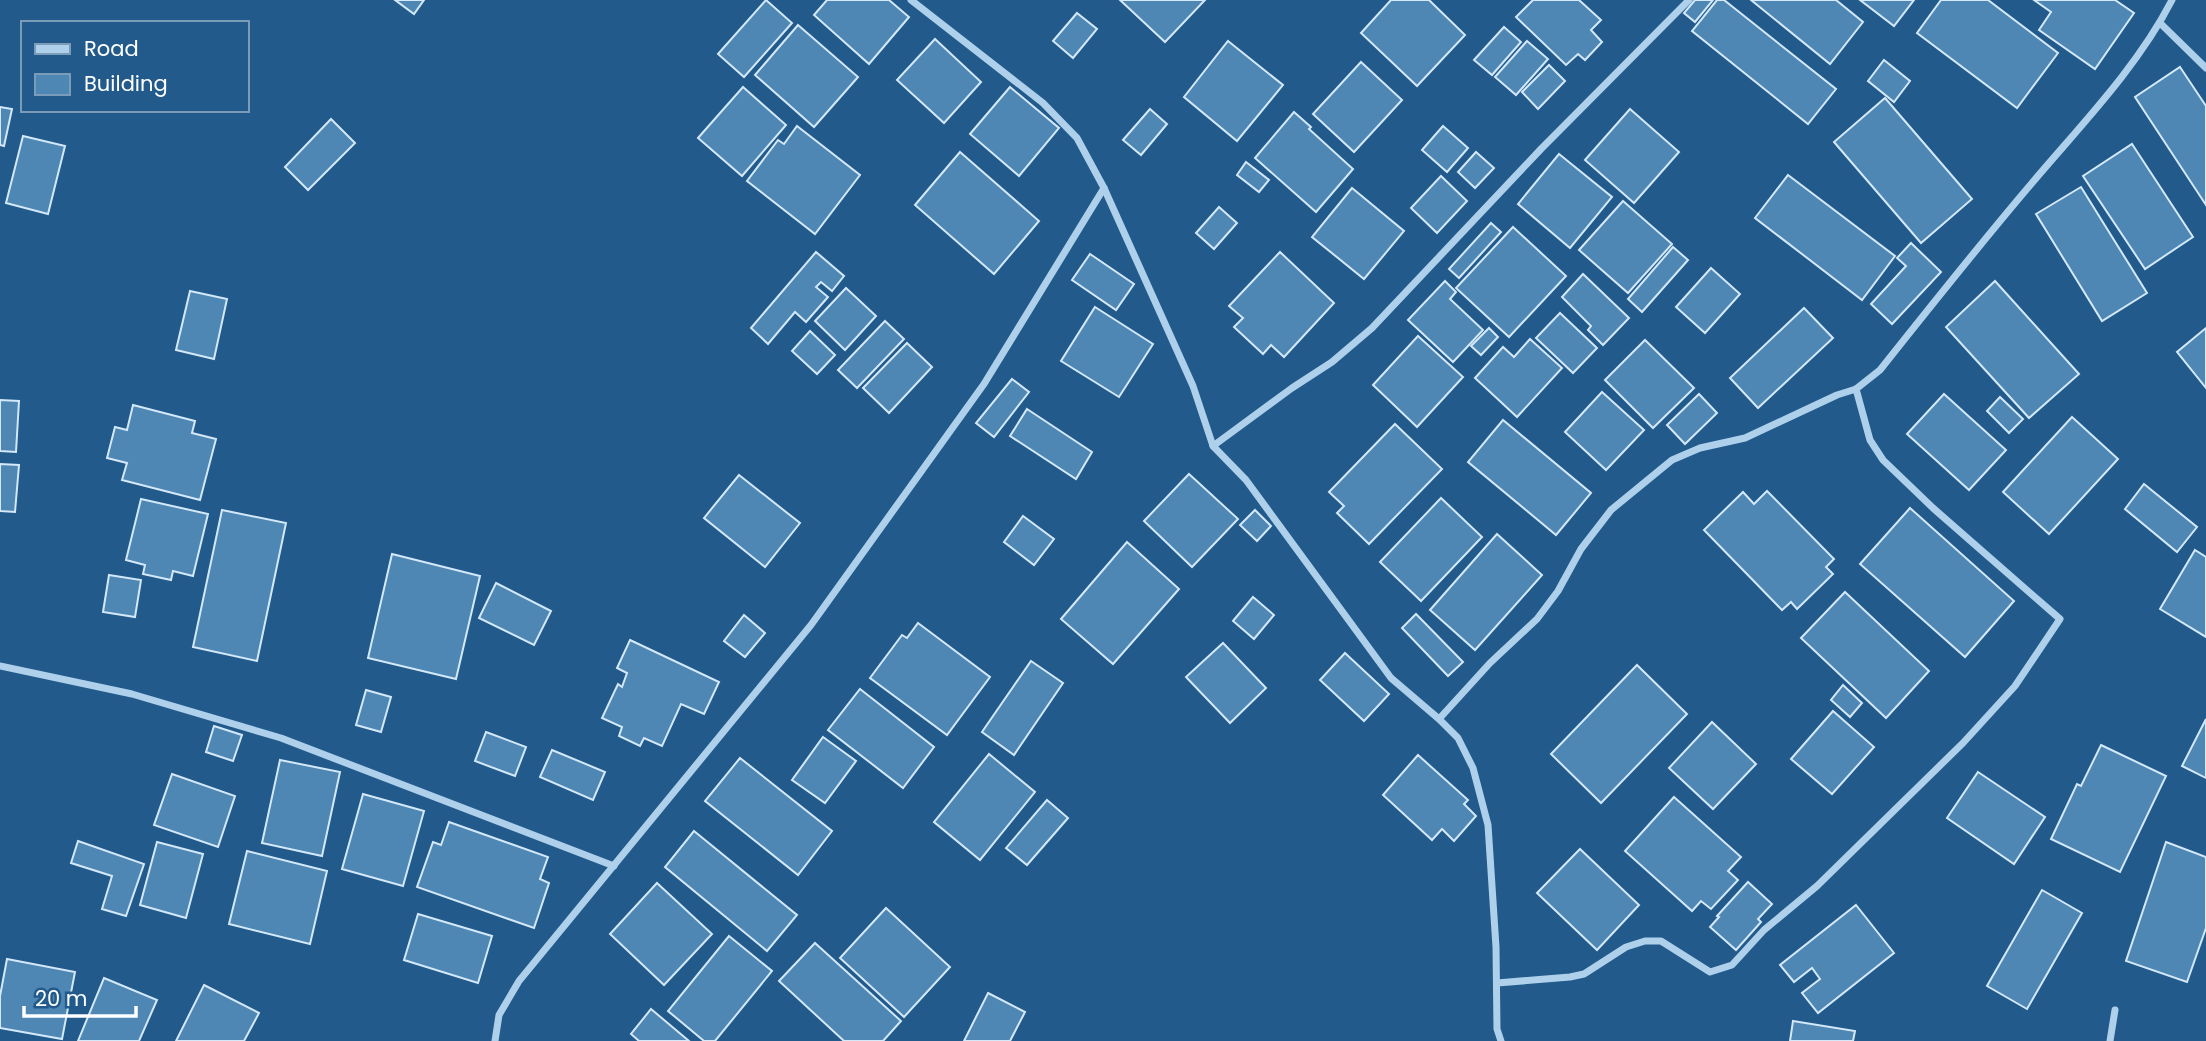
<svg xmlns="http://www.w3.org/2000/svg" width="2206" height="1041" font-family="Poppins,sans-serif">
  <rect width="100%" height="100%" fill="#215a8b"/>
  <g fill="#4e86b4" stroke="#d3e8f8" stroke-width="2">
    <polygon points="395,0 424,0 414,14"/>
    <polygon points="766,0 792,23 744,77 718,54"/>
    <polygon points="827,0 889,0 909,17 869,64 814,15"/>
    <polygon points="1120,0 1205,0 1165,42"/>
    <polygon points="1391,0 1429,0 1465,35 1417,86 1361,33"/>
    <polygon points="1533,0 1579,0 1601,20 1591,30 1602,42 1585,60 1578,54 1566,65 1516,17"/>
    <polygon points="1695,0 1713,0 1695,22 1684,13"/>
    <polygon points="1717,0 1724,0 1836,89 1808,124 1692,31"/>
    <polygon points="1751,0 1836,0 1863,22 1830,64"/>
    <polygon points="1860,0 1914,0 1894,26"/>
    <polygon points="1941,0 1988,0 2058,53 2017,108 1917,33"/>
    <polygon points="2034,0 2115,0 2134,13 2095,69 2039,30 2051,12"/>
    <polygon points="1077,13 1097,29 1073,58 1053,41"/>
    <polygon points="798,25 858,77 814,127 755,75"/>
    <polygon points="1504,27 1521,42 1492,75 1474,60"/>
    <polygon points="935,39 981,82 944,123 897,80"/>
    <polygon points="1228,41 1283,85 1237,141 1184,97"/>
    <polygon points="1527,41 1548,59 1516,95 1495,77"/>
    <polygon points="1884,60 1910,81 1894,102 1868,81"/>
    <polygon points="1361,62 1402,100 1354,152 1313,114"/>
    <polygon points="1549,65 1565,81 1538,109 1522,92"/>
    <polygon points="2180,67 2206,106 2206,205 2135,97"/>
    <polygon points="743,87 786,125 742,176 698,138"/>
    <polygon points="1010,87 1059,128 1019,176 970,134"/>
    <polygon points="1885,98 1972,199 1921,243 1834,142"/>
    <polygon points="0,107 12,109 4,146 0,145"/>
    <polygon points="1150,109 1167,124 1141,155 1123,140"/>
    <polygon points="1630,109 1679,152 1634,203 1585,160"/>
    <polygon points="1294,112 1311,127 1309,129 1353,169 1316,212 1255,158"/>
    <polygon points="331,119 355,143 308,190 285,167"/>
    <polygon points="797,126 860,175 815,234 747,181 778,140 784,144"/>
    <polygon points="1443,126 1468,148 1447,172 1422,150"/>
    <polygon points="23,136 65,146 48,214 6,203"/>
    <polygon points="2132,144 2193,237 2145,269 2083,176"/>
    <polygon points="960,152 1039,221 994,274 915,205"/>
    <polygon points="1476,152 1494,168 1475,188 1458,172"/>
    <polygon points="1559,154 1612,197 1570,248 1518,204"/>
    <polygon points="1246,162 1269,180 1259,192 1237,175"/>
    <polygon points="1788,175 1895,256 1862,300 1755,218"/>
    <polygon points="1441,176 1467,201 1437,233 1411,208"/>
    <polygon points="2081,187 2147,293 2102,321 2036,214"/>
    <polygon points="1352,188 1404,231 1364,279 1312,237"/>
    <polygon points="1623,201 1672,244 1628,293 1579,250"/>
    <polygon points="1219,207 1237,223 1214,249 1196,233"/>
    <polygon points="1491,223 1501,232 1459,278 1449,269"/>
    <polygon points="1513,227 1566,276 1509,337 1456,288"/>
    <polygon points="1911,243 1941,272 1892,324 1871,304 1906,266 1897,258"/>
    <polygon points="1673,247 1688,260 1642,312 1628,299"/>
    <polygon points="816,252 844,276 832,291 821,282 816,287 828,297 806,322 795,312 768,344 751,328"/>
    <polygon points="1280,252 1334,303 1284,357 1271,345 1263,354 1234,327 1243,318 1229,306"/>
    <polygon points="1090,254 1134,284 1116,310 1072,280"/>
    <polygon points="1711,268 1740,294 1705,333 1676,307"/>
    <polygon points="1583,274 1629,318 1603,345 1588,330 1591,326 1562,297"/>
    <polygon points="1445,281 1456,292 1450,299 1483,330 1453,362 1408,320"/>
    <polygon points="1995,281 2079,374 2029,418 1946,327"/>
    <polygon points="846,288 876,316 845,350 815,321"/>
    <polygon points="190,291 227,299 214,359 176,350"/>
    <polygon points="1095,307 1153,344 1119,397 1061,361"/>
    <polygon points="1804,308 1833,338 1758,408 1730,378"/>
    <polygon points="1560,313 1597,348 1573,373 1536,338"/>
    <polygon points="885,321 904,339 857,388 838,370"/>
    <polygon points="1489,328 1498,337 1481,355 1471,346"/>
    <polygon points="2206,328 2206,388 2177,352"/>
    <polygon points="810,331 835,355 817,374 792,351"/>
    <polygon points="1418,336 1463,377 1417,427 1373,385"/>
    <polygon points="1530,339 1562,368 1517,417 1475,378 1503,347 1514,357"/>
    <polygon points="1645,340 1694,388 1653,428 1605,380"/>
    <polygon points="907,343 932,367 889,413 863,388"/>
    <polygon points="1012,379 1029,392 994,437 976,423"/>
    <polygon points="1602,392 1644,430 1606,470 1565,432"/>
    <polygon points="1699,394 1717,413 1685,444 1667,425"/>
    <polygon points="1944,394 2006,450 1969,490 1907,434"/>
    <polygon points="2000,397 2023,419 2009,433 1987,411"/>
    <polygon points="0,400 19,401 16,452 0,451"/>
    <polygon points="133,405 195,421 192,433 216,439 200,500 122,480 127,463 107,458 115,427 127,430"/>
    <polygon points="1027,409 1092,452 1076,479 1010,436"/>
    <polygon points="2072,417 2118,459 2049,534 2003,492"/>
    <polygon points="1503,420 1591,493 1556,535 1468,462"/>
    <polygon points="1395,424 1442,469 1369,544 1337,513 1344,506 1329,492"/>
    <polygon points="0,464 19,465 15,512 0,511"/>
    <polygon points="1189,474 1238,519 1192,567 1144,521"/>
    <polygon points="739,475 800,523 765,567 704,518"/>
    <polygon points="2144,484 2197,527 2177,552 2125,509"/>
    <polygon points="1767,491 1834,559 1826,567 1833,574 1797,609 1791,602 1782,610 1704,530 1743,492 1754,504"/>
    <polygon points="1441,498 1482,537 1421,601 1380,562"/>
    <polygon points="141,499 208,514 193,576 173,571 171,580 143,574 145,565 126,560"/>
    <polygon points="1910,508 2014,601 1965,657 1860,564"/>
    <polygon points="222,510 286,523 257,661 193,647"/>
    <polygon points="1255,510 1271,526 1257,541 1240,525"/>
    <polygon points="1023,516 1054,539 1034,565 1004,542"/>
    <polygon points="1497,534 1542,575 1475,650 1430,610"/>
    <polygon points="1127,542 1179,589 1113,664 1061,619"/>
    <polygon points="2195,550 2206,557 2206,637 2160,609"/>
    <polygon points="392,554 480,576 456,679 368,658"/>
    <polygon points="109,575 141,580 135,617 103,612"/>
    <polygon points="496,583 551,611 534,645 479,618"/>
    <polygon points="1845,592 1929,671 1886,718 1801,638"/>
    <polygon points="1253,597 1274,615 1254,639 1233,621"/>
    <polygon points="1416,614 1463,662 1448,676 1402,628"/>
    <polygon points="744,615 765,633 745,657 724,641"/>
    <polygon points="918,623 990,677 947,735 870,678 902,635 907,638"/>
    <polygon points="630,640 719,682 704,714 681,704 662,746 644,738 640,746 619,736 622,727 602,718 618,684 622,687 627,673 617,668"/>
    <polygon points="1223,643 1266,688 1230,723 1186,677"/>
    <polygon points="1345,653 1389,694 1364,721 1320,680"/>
    <polygon points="1031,661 1063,683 1014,755 982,732"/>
    <polygon points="1637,665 1687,714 1601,803 1551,754"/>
    <polygon points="1843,685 1862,703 1850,717 1831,700"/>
    <polygon points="860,689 934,747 903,788 828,730"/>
    <polygon points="366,690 391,697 381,732 356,725"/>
    <polygon points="1833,711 1874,747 1832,794 1791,759"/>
    <polygon points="2206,719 2206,778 2182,766"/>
    <polygon points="1712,722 1756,764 1713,809 1669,768"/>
    <polygon points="214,726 242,735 233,761 206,752"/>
    <polygon points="486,732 526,747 515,776 475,761"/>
    <polygon points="823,737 856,761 825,803 792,780"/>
    <polygon points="2101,745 2166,776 2120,872 2051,839 2077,784 2081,786"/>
    <polygon points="552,750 605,772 593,800 540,777"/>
    <polygon points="989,754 1035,792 980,860 934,822"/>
    <polygon points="1418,755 1468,800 1464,804 1476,816 1454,841 1442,829 1432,840 1383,795"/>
    <polygon points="740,758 832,831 798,875 705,801"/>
    <polygon points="280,760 340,772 322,856 262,843"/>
    <polygon points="1978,772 2045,817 2014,864 1947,818"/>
    <polygon points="172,774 235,796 218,847 154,825"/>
    <polygon points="363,794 424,811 403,886 342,869"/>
    <polygon points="1674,797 1741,857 1728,871 1738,880 1711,909 1701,901 1692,911 1625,851"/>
    <polygon points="1047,800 1068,818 1027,865 1006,848"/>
    <polygon points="449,822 548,857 540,879 549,883 534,928 417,887 433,842 441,845"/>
    <polygon points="694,831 797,915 767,951 665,867"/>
    <polygon points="78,841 144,864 126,916 102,909 112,876 71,863"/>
    <polygon points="157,842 203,854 186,918 140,905"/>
    <polygon points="2166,842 2206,857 2206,928 2187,982 2126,961"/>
    <polygon points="1580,849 1639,905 1597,950 1537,893"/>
    <polygon points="247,851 327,871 310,944 229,924"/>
    <polygon points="1748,882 1772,904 1758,919 1761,922 1736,950 1710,927 1719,917 1717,916"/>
    <polygon points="657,883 712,934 664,985 610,934"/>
    <polygon points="2042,890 2082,913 2027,1009 1987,986"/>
    <polygon points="1856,905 1894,953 1818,1013 1802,993 1820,979 1812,968 1794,982 1780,965"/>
    <polygon points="886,908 950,967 904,1017 840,958"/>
    <polygon points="418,914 492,936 478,983 404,960"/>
    <polygon points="729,936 772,971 715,1041 704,1041 668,1011"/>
    <polygon points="815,943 901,1021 883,1041 844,1041 779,981"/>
    <polygon points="7,959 75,972 62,1039 0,1028 0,996"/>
    <polygon points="104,978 157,1000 139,1041 78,1041"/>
    <polygon points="204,985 259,1013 244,1041 176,1041"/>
    <polygon points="988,993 1025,1012 1010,1041 964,1041"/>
    <polygon points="651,1009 689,1041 639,1041 631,1034"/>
    <polygon points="1793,1021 1855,1031 1853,1041 1790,1041"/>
  </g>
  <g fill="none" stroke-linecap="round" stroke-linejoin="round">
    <g stroke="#aed0eb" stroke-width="7">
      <polyline points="911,0 1043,103 1077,138 1104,188 1193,386 1213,446 1246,480 1391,678 1439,719 1458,738 1473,768 1488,825 1496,947 1497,1029 1501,1041"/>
      <polyline points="2160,23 2206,68"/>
      <polyline points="1213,446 1292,388 1332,362 1372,328 1541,149 1689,0"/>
      <polyline points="0,666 132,694 281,738 614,866"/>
      <path d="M1439,719L1490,663L1537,619L1558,591L1581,549L1611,510L1672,460L1700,448L1745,438L1837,395L1856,389L1880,370C1930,307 1980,244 2032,183C2081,125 2137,68 2172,0"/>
      <polyline points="1497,983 1570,977 1584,974 1626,947 1645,941 1661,941 1710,972 1732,965 1764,930 1817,886 1963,743 2015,686 2060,619 1933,508 1883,460 1870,440 1856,389"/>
      <polyline points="495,1041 499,1015 519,981 811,625 984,384 1104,188"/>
      <polyline points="2110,1041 2115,1010"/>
    </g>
  </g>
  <rect x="21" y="21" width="228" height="91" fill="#215a8b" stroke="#7a9cb9" stroke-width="2"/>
  <rect x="35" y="44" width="35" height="10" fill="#aed0eb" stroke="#7a9cb9" stroke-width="2"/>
  <text x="84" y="56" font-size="21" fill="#ffffff">Road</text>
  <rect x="35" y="74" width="35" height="21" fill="#4e86b4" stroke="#7a9cb9" stroke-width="2"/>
  <text x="84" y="91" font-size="21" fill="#ffffff">Building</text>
  <path d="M24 1006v10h112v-10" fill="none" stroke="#ffffff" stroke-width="3.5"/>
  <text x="35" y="1006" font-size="21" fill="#ffffff" stroke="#215a8b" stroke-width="5" paint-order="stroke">20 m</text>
</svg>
